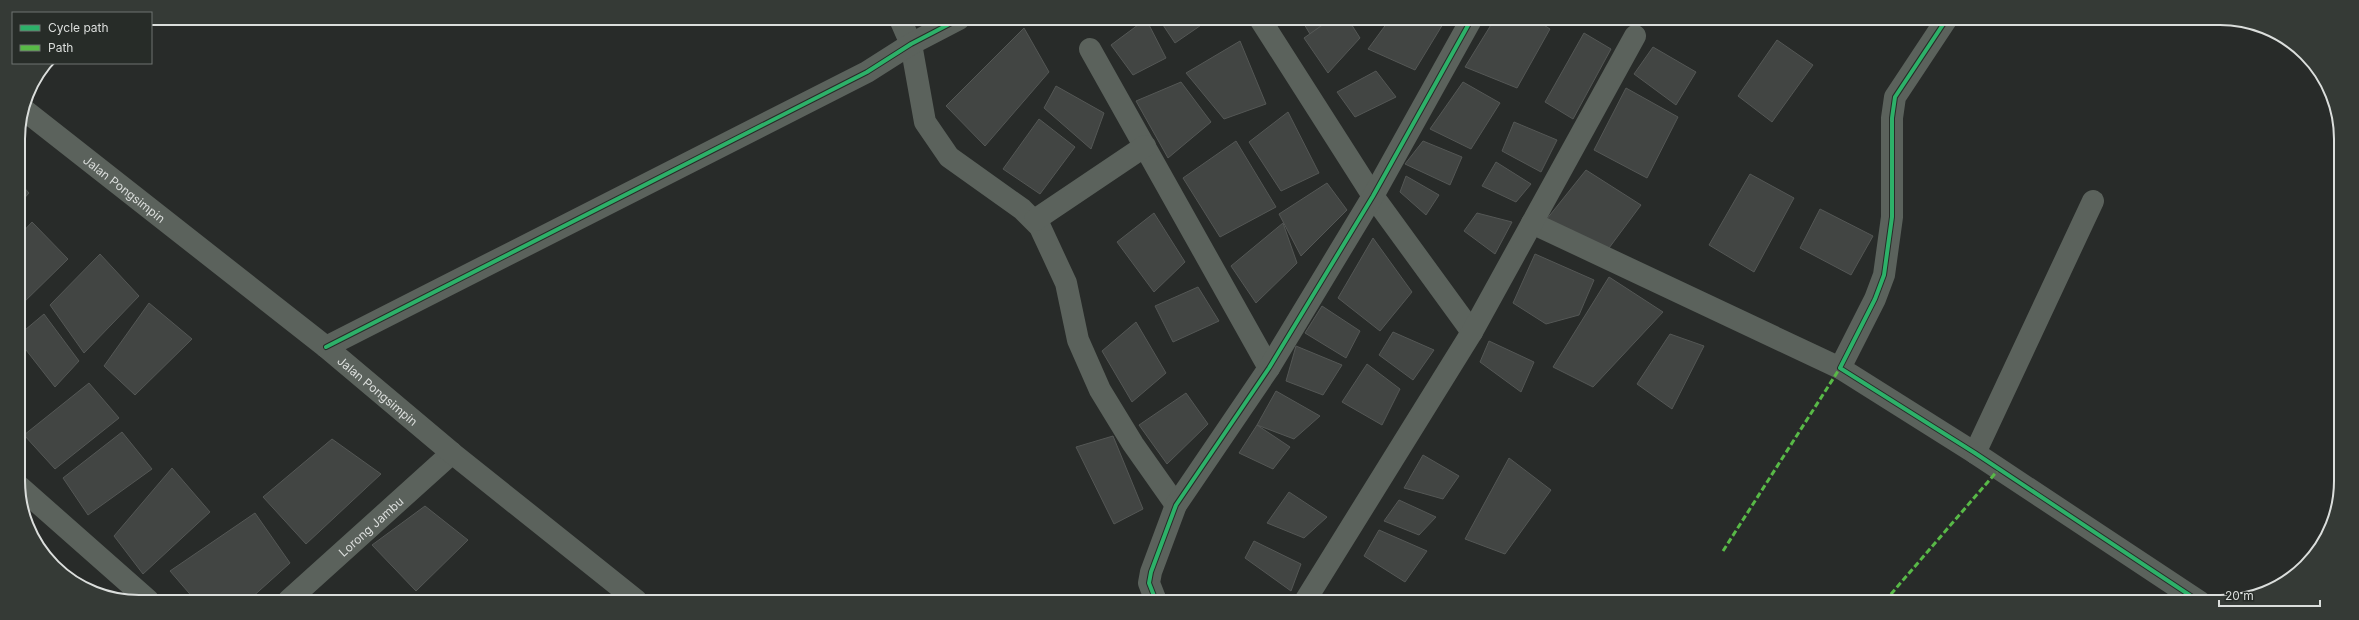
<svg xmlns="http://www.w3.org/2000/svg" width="2359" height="620" font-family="Inter,sans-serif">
  <rect width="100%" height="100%" fill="#282b29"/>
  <g fill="#424543" stroke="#545755">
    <polygon points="1146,19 1166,58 1133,75 1111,45"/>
    <polygon points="1159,19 1210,19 1175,43"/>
    <polygon points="1301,19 1331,19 1310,34"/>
    <polygon points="1331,19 1348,19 1360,38 1328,73 1304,38"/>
    <polygon points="1390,19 1446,19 1415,70 1368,49"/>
    <polygon points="1494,20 1536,20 1550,29 1517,88 1465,67"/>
    <polygon points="1024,28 1049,72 985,146 946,106"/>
    <polygon points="1584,33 1611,49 1573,119 1545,102"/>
    <polygon points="1777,40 1813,65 1772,122 1738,96"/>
    <polygon points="1240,41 1266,104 1224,119 1186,73"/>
    <polygon points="1653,47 1696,72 1676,105 1634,74"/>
    <polygon points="1376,71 1396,97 1355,117 1337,92"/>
    <polygon points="1181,82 1211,122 1168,158 1136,101"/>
    <polygon points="1463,82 1500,103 1471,149 1430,129"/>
    <polygon points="1056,86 1104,113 1091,149 1044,108"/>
    <polygon points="1626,88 1678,117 1647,178 1594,150"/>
    <polygon points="1288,112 1319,173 1281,191 1249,142"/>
    <polygon points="1039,119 1075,147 1040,194 1003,169"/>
    <polygon points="1514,122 1557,140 1541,172 1502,151"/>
    <polygon points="1236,141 1276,207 1220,237 1183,178"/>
    <polygon points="1423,141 1462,157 1450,185 1405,164"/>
    <polygon points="1496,162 1531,184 1516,202 1482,186"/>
    <polygon points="1586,170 1641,205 1609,248 1546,220"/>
    <polygon points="1750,174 1794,198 1754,272 1709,245"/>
    <polygon points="1406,176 1439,195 1426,215 1400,192"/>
    <polygon points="19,182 29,193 19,204"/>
    <polygon points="1327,183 1347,210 1301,256 1279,214"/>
    <polygon points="1820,209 1873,236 1851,275 1800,248"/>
    <polygon points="1154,213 1185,262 1154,292 1117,242"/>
    <polygon points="1477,213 1512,222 1495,254 1464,231"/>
    <polygon points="32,222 68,259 19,307 19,236"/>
    <polygon points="1283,223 1297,263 1256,303 1231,266"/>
    <polygon points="1373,238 1412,292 1380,331 1338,298"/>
    <polygon points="100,254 139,296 84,353 50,305"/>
    <polygon points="1535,254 1594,280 1579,315 1546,324 1513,303"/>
    <polygon points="1609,277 1663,312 1593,387 1553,367"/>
    <polygon points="1198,287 1219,321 1173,342 1155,306"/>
    <polygon points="149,303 192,339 135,395 104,366"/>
    <polygon points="1322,306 1360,331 1346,358 1305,333"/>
    <polygon points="44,314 79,361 55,387 19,341 19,335"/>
    <polygon points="1136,322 1166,373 1132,402 1102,351"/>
    <polygon points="1393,332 1434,350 1413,380 1379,355"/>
    <polygon points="1670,334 1704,346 1672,409 1637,384"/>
    <polygon points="1489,341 1534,362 1521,392 1480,362"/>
    <polygon points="1296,346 1342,365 1323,395 1286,381"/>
    <polygon points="1367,364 1400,389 1382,425 1342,402"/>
    <polygon points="89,383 119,418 55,469 24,435"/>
    <polygon points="1276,391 1320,416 1294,439 1257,425"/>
    <polygon points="1186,393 1208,424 1167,464 1139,425"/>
    <polygon points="1257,425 1290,447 1273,469 1239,453"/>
    <polygon points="122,432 152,469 88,515 63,478"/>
    <polygon points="1113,436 1143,509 1114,524 1076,447"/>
    <polygon points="332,439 381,474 306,544 263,497"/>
    <polygon points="1423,455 1459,476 1443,499 1404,488"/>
    <polygon points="1509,458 1551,490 1505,554 1465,539"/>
    <polygon points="172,468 210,512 143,574 114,536"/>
    <polygon points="1289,492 1327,517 1304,538 1267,523"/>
    <polygon points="1399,500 1436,517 1419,535 1384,521"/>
    <polygon points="425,506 468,540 416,591 372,545"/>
    <polygon points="255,513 290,563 249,600 195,600 170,571"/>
    <polygon points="1379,530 1427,551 1405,582 1364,556"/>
    <polygon points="1254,541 1301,564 1291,591 1245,558"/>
  </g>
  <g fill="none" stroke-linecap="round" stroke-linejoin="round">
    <g stroke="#5b625c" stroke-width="22">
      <polyline points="900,19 911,44 925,122 949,157 1022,209 1040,227 1066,283 1078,340 1100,390 1133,444 1176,505"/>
      <polyline points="1260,19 1373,196 1472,332"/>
      <polyline points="1946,20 1895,97 1892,118 1892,217 1884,275 1875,299 1840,368 1975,453 2200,602"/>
      <polyline points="1090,49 1269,368"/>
      <polyline points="1035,220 1145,146"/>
      <polyline points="1532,223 1840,368"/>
      <polyline points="326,347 867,72 911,44 959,19"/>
      <polyline points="1975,453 2093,201"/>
      <polyline points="20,487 148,600"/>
      <path id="s1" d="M289,600L452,453"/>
      <polyline points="1156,601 1149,583 1151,572 1176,505 1269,368 1373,196 1471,20"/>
      <polyline points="1305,601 1472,332 1635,36"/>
    </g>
    <path stroke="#5b625c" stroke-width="22" id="s2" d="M23,109L326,347L452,453L636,600"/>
    <g stroke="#58b947" stroke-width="3" stroke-dasharray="6 3" stroke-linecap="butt">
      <polyline points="1723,551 1840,368"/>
      <polyline points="1885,601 1999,469"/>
    </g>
    <defs>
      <g id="cycleway">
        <polyline points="1946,20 1895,97 1892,118 1892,217 1884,275 1875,299 1840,368 1975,453 2200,602"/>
        <polyline points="326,347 867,72 911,44 959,19"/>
        <polyline points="1156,601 1149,583 1151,572 1176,505 1269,368 1373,196 1471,20"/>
      </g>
    </defs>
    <use href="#cycleway" stroke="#272c28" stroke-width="6"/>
    <use href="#cycleway" stroke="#2db169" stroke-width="4"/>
  </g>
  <g text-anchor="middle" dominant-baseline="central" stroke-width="3" stroke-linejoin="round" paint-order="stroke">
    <g font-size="12" fill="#dbdedc" stroke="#272c28">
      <text stroke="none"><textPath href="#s2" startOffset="129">Jalan Pongsimpin</textPath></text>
      <text stroke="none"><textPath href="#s2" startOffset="453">Jalan Pongsimpin</textPath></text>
      <text stroke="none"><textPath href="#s1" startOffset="110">Lorong Jambu</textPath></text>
    </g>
  </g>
  <path d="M0 0H2359V620H0ZM139 25H2220A114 114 0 0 1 2334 139V481A114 114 0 0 1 2220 595H139A114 114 0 0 1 25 481V139A114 114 0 0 1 139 25Z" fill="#353a36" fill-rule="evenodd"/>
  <path fill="none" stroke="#dbdedc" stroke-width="2" d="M139 25H2220A114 114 0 0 1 2334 139V481A114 114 0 0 1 2220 595H139A114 114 0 0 1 25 481V139A114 114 0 0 1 139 25Z"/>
  <rect x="12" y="12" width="140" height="52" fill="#272c28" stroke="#6f7370"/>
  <rect x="20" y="25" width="20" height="6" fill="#2db169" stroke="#6f7370"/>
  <text x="48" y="32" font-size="12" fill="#dbdedc">Cycle path</text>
  <rect x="20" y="45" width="20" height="6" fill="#58b947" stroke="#6f7370"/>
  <text x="48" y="52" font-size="12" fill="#dbdedc">Path</text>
  <path d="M2219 600v6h101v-6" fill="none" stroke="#dbdedc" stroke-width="2"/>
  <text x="2225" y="600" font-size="12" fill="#dbdedc" stroke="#272c28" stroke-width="3" paint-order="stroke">20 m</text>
</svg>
